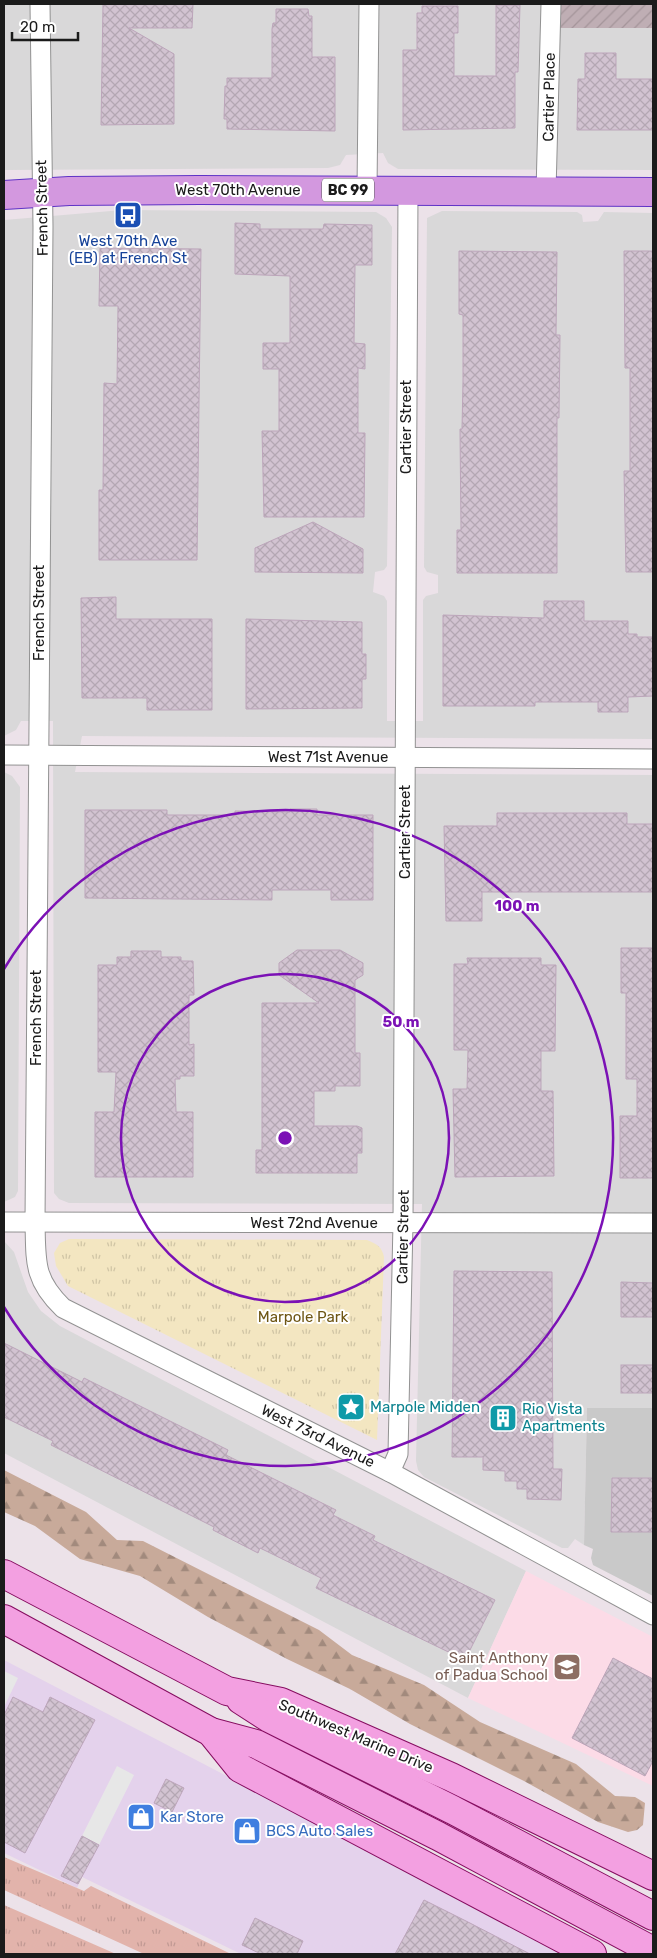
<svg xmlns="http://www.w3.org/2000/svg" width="657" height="1958" font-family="Rubik,sans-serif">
  <defs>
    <pattern id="construction-furrows" width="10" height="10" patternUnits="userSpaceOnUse" patternTransform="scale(1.25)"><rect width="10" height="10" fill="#bfaeb4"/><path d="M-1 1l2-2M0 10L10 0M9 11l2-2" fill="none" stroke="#a4959a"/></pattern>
    <pattern id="grass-tufts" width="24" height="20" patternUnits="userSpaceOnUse" patternTransform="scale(1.25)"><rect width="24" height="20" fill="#e2b3ab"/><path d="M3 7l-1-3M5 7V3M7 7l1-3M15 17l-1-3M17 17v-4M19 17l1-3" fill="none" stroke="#c19993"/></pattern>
    <pattern id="forest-firs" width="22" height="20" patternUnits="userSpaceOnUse" patternTransform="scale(1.25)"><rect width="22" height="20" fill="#c8aa9a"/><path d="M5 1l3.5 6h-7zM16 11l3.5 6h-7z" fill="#a28a7d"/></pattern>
    <pattern id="park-tufts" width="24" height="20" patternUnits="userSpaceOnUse" patternTransform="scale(1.25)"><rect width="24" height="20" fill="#f3e6c1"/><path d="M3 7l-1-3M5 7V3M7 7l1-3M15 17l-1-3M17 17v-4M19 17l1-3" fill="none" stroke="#d0c5a5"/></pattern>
    <pattern id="building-cross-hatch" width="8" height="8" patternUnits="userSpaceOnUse" patternTransform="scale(1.25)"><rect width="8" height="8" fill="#d2c3d1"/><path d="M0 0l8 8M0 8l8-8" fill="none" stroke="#b4a7b3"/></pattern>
  </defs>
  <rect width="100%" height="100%" fill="#ece2e9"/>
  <g fill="#d9d8d9">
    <polygon points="4,4 653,4 653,170 398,169 388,163 383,153 346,155 340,165 328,168 4,170"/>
    <polygon points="123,210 376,212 386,218 392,227 387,566 384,570 375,572 373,592 384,596 387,601 387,721 423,721 423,600 426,596 438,593 438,575 427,572 424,567 427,218 442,211 577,212 582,215 583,222 598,221 604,212 653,213 653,739 82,736 75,772 653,775 653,1408 587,1408 584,1545 575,1539 568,1548 562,1548 424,1477 418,1470 416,1461 422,1204 69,1203 59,1199 54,1193 53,721 21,721 16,730 4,736 4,220"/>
    <polygon points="4,772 12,776 20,787 18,1191 15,1197 4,1202"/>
    <polygon points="4,1241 14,1252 28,1292 41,1311 60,1326 526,1571 468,1698 4,1453"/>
  </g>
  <polygon fill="#e4d2ec" points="4,1660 198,1761 567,1954 241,1954 82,1877 77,1888 4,1853"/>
  <polygon fill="#fcdbe7" points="526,1571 653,1637 653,1786 468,1698"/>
  <polygon fill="#c9c9c9" points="587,1408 653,1408 653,1596 593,1565 591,1558 593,1549 584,1545"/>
  <rect fill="url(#construction-furrows)" x="559" y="4" width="94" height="24"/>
  <g fill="url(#grass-tufts)">
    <polygon points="4,1857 84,1891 91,1886 231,1954 144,1954 4,1890"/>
    <polygon points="4,1905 116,1954 4,1954"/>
  </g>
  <polygon fill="url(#forest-firs)" points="4,1470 86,1512 117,1540 143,1541 319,1630 352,1655 424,1685 480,1722 576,1764 615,1796 635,1797 645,1803 643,1825 637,1830 628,1832 598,1822 524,1781 410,1724 350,1689 287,1659 208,1617 140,1576 80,1559 35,1526 4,1512"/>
  <path fill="url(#park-tufts)" d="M69,1239L367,1240C377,1244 382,1247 384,1257L377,1440L68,1286L56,1266L54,1253L60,1243Z"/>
  <g fill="#e7e7e7">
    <polygon points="4,1671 18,1678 4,1707"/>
    <polygon points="117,1766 134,1775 99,1845 82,1836"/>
  </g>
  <g fill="url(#building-cross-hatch)" stroke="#bca5ba">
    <polygon points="103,4 193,4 192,28 129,28 174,54 174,124 101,125"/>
    <polygon points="496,5 520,5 518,72 515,72 515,128 403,130 403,50 417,50 417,13 422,13 422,6 458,6 458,33 454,33 454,76 496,76"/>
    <polygon points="276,9 308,9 309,16 312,16 312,57 335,57 335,131 227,129 227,119 224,119 225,86 227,86 227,78 272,78 272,29 273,23 276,23"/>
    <polygon points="585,53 616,53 616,79 653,79 653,130 577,130 578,79 585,79"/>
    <polygon points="235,223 260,224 260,229 323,229 324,224 372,225 372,265 355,265 354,343 365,344 365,369 358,368 358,433 365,433 364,517 264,517 262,431 279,431 279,369 263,369 263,343 290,343 290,276 235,274"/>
    <polygon points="100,248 201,249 197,560 99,560 99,490 103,490 104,383 117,384 118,306 99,306"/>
    <polygon points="459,251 557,252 556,335 560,335 559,418 557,418 557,573 457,573 457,530 461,530 460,429 462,429 463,381 463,315 459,314"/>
    <polygon points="624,251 653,251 653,572 626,572 624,471 630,471 630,368 625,368"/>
    <polygon points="313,522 363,549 363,573 255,572 255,548"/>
    <polygon points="116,597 116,619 212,619 212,710 147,710 147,698 82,698 81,598"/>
    <polygon points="544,601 584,601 584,621 628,621 628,634 637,634 637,637 653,637 653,696 628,697 628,712 598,712 598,702 535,702 535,706 443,706 443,615 544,618"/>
    <polygon points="246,619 362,622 362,654 366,654 366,679 362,679 362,708 246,709"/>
    <polygon points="290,809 317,809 317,815 373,815 373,900 331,900 331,890 272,890 272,900 85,898 85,810 167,810 167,815 235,815 235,811 290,812"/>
    <polygon points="497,813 627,813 627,824 653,824 653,892 482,892 482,921 446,921 444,826 497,826"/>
    <polygon points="621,948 653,948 653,1178 620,1178 620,1116 637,1116 637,1079 626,1079 626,993 621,993"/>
    <polygon points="297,950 340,950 363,963 363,975 355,980 355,1053 360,1053 360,1086 335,1086 335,1091 314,1091 314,1126 357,1126 362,1128 362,1153 357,1153 357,1173 256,1173 256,1150 262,1150 262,1003 319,1003 279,975 279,963"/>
    <polygon points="131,951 161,951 161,957 181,957 181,961 193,961 194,995 189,995 189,1045 194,1044 194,1076 180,1076 180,1079 175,1079 176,1112 193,1112 193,1177 95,1177 95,1112 114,1112 116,1072 98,1072 98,965 117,965 117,957 131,957"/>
    <polygon points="467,958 541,958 541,965 556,965 555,1051 541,1051 541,1091 553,1091 554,1176 455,1177 453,1089 467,1089 468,1050 454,1050 454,964 468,964"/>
    <polygon points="454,1271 552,1272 553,1469 562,1469 561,1500 527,1499 527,1489 517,1489 517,1481 505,1481 505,1471 483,1470 483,1457 452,1457"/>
    <polygon points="621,1282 653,1283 653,1317 621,1317"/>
    <polygon points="4,1343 82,1382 84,1378 228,1450 226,1455 336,1510 333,1515 375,1536 373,1540 495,1600 465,1660 316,1588 321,1578 260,1548 258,1553 213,1530 214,1527 51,1445 53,1441 4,1417"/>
    <rect x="621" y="1365" width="32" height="28"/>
    <polygon points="612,1478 653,1478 653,1532 611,1532"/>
    <polygon points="613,1658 653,1679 653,1761 645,1776 572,1738"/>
    <polygon points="13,1697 43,1712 50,1697 95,1720 25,1853 4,1842 4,1715"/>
    <polygon points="166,1779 184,1788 172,1812 154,1803"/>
    <polygon points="82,1836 99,1845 78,1884 61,1876"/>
    <polygon points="424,1900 466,1921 530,1954 395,1954"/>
    <polygon points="255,1918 303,1941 297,1954 261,1954 242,1945"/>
  </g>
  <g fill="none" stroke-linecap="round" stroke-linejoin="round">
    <defs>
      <g id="minor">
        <path d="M40,4L43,227L35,1221C36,1261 33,1279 63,1308L390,1472L653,1615"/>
        <polyline points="367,190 369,4"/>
        <polyline points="546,191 551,4"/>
        <polyline points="4,755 653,759"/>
        <polyline points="4,1222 653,1223"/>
        <polyline points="390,1472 398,1454 403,1223 408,191"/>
      </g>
      <g id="primary">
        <polyline points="4,1574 227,1691 281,1702 451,1777 653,1876"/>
        <polyline points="4,1619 211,1732 240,1768 592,1954"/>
        <polyline points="241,1700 269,1718 453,1810 653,1916"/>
        <polyline points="211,1732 256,1744 438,1836 653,1951"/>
      </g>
      <polyline id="trunk" points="4,195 69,191 199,190 653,192"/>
    </defs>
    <use href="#minor" stroke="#929292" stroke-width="21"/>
    <use href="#primary" stroke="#860d60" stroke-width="30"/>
    <use href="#trunk" stroke="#5f33c6" stroke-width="30"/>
    <use href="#minor" stroke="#fff" stroke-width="19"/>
    <use href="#primary" stroke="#f3a0e1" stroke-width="28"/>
    <use href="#trunk" stroke="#d398df" stroke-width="28"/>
  </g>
  <g fill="none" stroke="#7b11b5" stroke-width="2.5">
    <circle cx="285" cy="1138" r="164"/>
    <path d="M4 969A328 328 0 1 1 4 1307"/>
  </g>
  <defs>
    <symbol id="bus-square" viewBox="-11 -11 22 22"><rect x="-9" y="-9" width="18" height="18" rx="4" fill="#1a4fb4" stroke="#fff"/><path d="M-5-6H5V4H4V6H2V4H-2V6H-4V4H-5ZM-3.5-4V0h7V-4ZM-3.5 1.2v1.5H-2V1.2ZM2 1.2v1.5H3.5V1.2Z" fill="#fff"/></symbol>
    <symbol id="sight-square" viewBox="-11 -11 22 22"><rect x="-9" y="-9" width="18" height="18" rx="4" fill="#0f9aa8" stroke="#fff"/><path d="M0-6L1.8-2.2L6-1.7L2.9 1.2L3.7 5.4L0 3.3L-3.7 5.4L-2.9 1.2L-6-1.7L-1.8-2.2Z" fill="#fff"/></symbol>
    <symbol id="building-square" viewBox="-11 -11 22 22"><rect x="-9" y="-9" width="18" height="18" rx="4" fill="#0f9aa8" stroke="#fff"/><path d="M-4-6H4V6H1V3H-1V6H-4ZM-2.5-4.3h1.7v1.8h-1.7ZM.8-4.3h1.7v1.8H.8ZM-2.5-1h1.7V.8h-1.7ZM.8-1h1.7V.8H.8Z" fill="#fff"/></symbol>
    <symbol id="school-square" viewBox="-11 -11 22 22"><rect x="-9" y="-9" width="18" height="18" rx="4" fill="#8d6e63" stroke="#fff"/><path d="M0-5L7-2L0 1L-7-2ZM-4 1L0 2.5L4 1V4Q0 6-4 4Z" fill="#fff"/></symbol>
    <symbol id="shop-square" viewBox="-11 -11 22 22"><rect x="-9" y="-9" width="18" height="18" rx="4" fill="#3f7fe0" stroke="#fff"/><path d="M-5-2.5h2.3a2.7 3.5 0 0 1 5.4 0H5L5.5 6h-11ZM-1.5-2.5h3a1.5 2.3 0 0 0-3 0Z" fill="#fff"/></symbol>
  </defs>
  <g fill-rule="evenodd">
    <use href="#bus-square" x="112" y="199" width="32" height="32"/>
    <use href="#sight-square" x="335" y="1391" width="32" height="32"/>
    <use href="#building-square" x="487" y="1402" width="32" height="32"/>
    <use href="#school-square" x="551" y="1651" width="32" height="32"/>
    <use href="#shop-square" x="125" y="1801" width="32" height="32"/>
    <use href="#shop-square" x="231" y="1815" width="32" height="32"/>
  </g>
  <g text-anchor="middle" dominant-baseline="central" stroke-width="4" stroke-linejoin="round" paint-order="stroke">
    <rect fill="#fff" stroke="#5f5f5f" stroke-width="1" x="322" y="178.5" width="52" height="23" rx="4"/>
    <g font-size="14" font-weight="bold" fill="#1b1b1b">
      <text x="348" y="190">BC 99</text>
    </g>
    <g font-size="15" fill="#1b1b1b" stroke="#fff">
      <text transform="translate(549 97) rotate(-89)">Cartier Place</text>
      <text x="238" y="190">West 70th Avenue</text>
      <text transform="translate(42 208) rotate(-91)">French Street</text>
      <text transform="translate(406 427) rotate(-90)">Cartier Street</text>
      <text transform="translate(39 613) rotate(-90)">French Street</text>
      <text x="328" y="757">West 71st Avenue</text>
      <text transform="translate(405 832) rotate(-90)">Cartier Street</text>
      <text transform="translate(36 1018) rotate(-90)">French Street</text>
      <text x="314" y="1223">West 72nd Avenue</text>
      <text transform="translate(403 1237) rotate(-89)">Cartier Street</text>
      <text transform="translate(318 1436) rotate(26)">West 73rd Avenue</text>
      <text transform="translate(356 1736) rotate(23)">Southwest Marine Drive</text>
    </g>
    <g font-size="15" fill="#164399" stroke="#fff">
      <text x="128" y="241">West 70th Ave<tspan x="128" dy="17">(EB) at French St</tspan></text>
    </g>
    <g font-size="15" fill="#6e5614" stroke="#fff">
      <text x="303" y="1317">Marpole Park</text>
    </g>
    <g font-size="15" fill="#0d838f" stroke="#fff" text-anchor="start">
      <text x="370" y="1407">Marpole Midden</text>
      <text x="522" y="1409">Rio Vista<tspan x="522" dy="17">Apartments</tspan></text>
    </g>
    <g font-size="15" fill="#785e54" stroke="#fff" text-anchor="end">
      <text x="548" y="1658">Saint Anthony<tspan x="548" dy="17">of Padua School</tspan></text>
    </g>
    <g font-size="15" fill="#366cbe" stroke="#fff" text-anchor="start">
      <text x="160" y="1817">Kar Store</text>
      <text x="266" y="1831">BCS Auto Sales</text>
    </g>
  </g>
  <circle cx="285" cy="1138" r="8" fill="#7b11b5" stroke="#fff" stroke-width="2.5"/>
  <g font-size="15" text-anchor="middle" font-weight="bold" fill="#7b11b5" stroke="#fff" stroke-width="4" stroke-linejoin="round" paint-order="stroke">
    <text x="517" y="911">100 m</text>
    <text x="401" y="1027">50 m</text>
  </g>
  <rect width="657" height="1958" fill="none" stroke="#1b1b1b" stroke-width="10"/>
  <path d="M12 32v8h66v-8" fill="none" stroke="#1b1b1b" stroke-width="2.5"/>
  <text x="20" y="32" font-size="15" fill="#1b1b1b" stroke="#ffffff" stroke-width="4" paint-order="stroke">20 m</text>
</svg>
